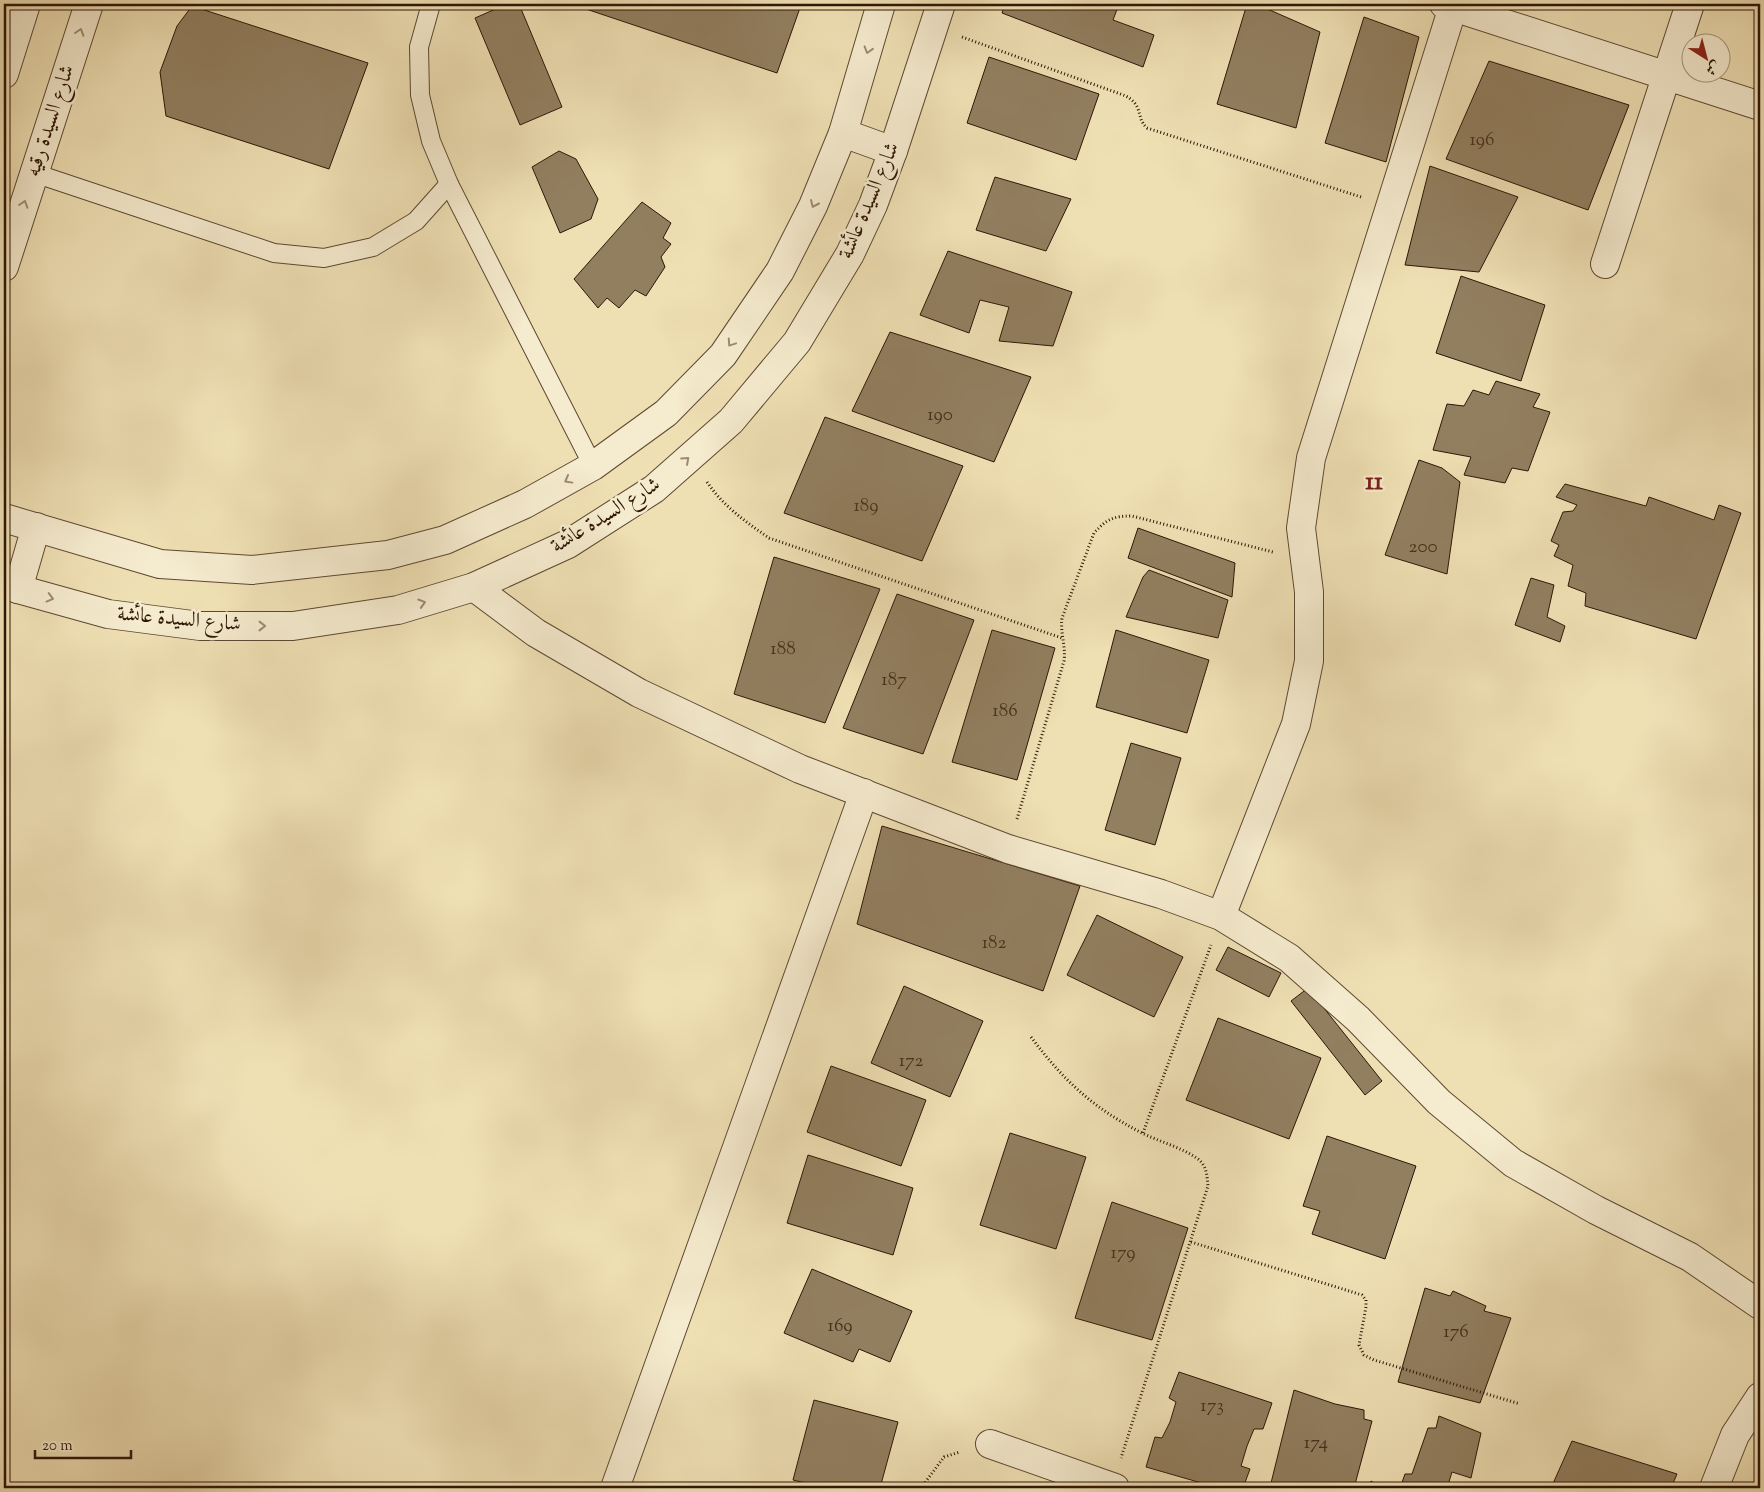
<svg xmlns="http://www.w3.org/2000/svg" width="1764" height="1492" font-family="'Sorts Mill Goudy',Amiri,serif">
  <rect width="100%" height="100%" fill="#efe0b4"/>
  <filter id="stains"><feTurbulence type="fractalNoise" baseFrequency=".004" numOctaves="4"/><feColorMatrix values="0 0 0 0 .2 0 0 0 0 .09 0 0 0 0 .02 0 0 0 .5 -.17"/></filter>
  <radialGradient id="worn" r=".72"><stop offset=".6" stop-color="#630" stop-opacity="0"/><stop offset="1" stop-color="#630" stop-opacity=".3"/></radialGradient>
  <g fill="#927f60" stroke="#2e1606">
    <polygon points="507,4 519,4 562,107 520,125 475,18"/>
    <polygon points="571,4 798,4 801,5 777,73"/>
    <polygon points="1005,4 1119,4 1113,20 1154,35 1143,67 1002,13"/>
    <polygon points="1247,4 1256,4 1320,32 1296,128 1217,104"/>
    <polygon points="192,6 368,63 329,169 166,116 160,72 177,26"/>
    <polygon points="1364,17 1419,37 1386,162 1325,143"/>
    <polygon points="989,57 1099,94 1076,160 967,123"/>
    <polygon points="1489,61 1629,105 1588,210 1446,159"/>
    <polygon points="559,151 576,159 598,199 591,219 560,233 532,167"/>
    <polygon points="1430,166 1518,197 1479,272 1405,265"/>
    <polygon points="995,177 1071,199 1046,251 976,230"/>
    <polygon points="642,202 671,223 663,238 671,244 661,257 665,267 646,296 635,290 619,308 607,298 598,308 574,279"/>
    <polygon points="948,251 1072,292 1053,346 999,341 1009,307 980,300 969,333 920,315"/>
    <polygon points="1461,276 1545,305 1521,381 1436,353"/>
    <polygon points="890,332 1031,377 994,462 852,411"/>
    <polygon points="1496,381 1540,394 1533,407 1550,412 1528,471 1512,468 1505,483 1464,475 1471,457 1433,450 1447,404 1464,406 1473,390 1489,395"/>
    <polygon points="825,417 963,466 922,561 784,513"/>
    <polygon points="1419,460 1442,468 1460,482 1447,574 1385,555"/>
    <polygon points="1565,484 1646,506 1649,497 1714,520 1719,505 1741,513 1696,639 1585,606 1586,593 1568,586 1573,565 1554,556 1559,545 1551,541 1563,512 1573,511 1577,505 1556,497"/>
    <polygon points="1138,528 1235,563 1232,597 1128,558"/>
    <polygon points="774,557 880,589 825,723 734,694"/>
    <polygon points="1149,570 1228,600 1218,638 1126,617 1143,577"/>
    <polygon points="1531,578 1554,585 1547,617 1565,626 1560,642 1515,625"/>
    <polygon points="897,594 974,620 923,754 843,728"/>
    <polygon points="992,630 1055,648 1017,780 952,762"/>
    <polygon points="1116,630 1209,660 1187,733 1096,707"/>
    <polygon points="1131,743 1181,758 1155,845 1105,830"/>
    <polygon points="882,826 1080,886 1043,991 857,924"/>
    <polygon points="1097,915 1183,957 1154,1017 1067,975"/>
    <polygon points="1228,947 1281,973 1269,997 1216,970"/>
    <polygon points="904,986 983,1021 950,1097 871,1063"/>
    <polygon points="1308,988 1382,1081 1365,1095 1291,1001"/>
    <polygon points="1218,1018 1321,1058 1289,1139 1186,1100"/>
    <polygon points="831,1066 926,1100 901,1166 807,1132"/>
    <polygon points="1010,1133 1086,1157 1056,1249 980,1225"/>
    <polygon points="1327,1136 1416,1166 1385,1259 1312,1234 1320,1211 1303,1206"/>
    <polygon points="808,1155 913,1188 893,1255 787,1223"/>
    <polygon points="1112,1202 1188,1228 1152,1340 1075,1318"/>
    <polygon points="812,1269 912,1311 890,1362 859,1349 853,1362 784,1333"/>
    <polygon points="1425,1288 1450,1296 1453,1291 1486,1306 1484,1311 1511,1318 1480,1403 1398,1382"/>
    <polygon points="1179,1372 1272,1403 1263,1429 1254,1429 1247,1446 1241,1466 1250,1469 1243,1488 1219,1488 1146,1467 1155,1437 1162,1438 1170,1422 1176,1402 1169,1398"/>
    <polygon points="1294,1390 1335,1404 1364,1410 1364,1419 1372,1421 1354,1488 1286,1488 1271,1483"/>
    <polygon points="814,1400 898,1422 880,1488 827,1488 793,1480"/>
    <polygon points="1439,1416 1481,1433 1471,1478 1452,1472 1448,1485 1459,1488 1400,1488 1405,1474 1412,1474 1428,1428 1436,1428"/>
    <polygon points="1572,1441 1677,1474 1671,1488 1551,1488"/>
    <polygon points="1371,1481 1379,1486 1384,1488 1369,1488"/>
  </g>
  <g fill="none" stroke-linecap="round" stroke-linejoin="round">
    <defs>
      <g id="service">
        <polyline points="431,4 419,47 420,95 431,141 449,184 593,466"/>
        <polyline points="34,173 274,253 324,258 373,247 416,221 449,184"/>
      </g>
      <g id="minor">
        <polyline points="1444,4 1760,106"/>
        <polyline points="1605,264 1690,4"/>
        <polyline points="474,587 536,633 639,693 800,769 1008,849 1161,894 1221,916 1289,958 1358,1019 1439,1102 1513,1163 1596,1210 1690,1257 1760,1305"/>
        <polyline points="1221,916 1296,724 1309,661 1309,592 1301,528 1311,458 1453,7"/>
        <polyline points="990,1444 1115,1488"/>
        <polyline points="615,1488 864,793"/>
        <polyline points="1714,1488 1735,1435 1760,1397"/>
      </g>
      <g id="tertiary">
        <polyline points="4,74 26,4"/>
        <polyline points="843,133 893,151"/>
        <polyline points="4,267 89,4"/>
        <polyline points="4,518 160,564 252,570 388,555 445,540 525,504 593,466 666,413 723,355 780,271 813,206 843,133 881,4"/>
        <polyline points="4,584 18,589 108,614 200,626 293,626 398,610 474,587 568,544 654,489 731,421 797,342 850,254 873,205 893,151 941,4"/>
        <polyline points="18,589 36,527"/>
      </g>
    </defs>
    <use href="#service" stroke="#5e4832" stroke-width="20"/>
    <use href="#minor" stroke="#5e4832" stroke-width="30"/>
    <use href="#tertiary" stroke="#5e4832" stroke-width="30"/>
    <g stroke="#2e1606" stroke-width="3" stroke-dasharray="1 2.5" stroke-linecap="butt">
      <path d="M962,37L1126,96C1131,99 1136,103 1138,109C1141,117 1140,121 1147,128L1361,197"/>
      <path d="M707,482C723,506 746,522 769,538L1062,638"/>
      <path d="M1017,819L1064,661C1066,646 1060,633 1062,618L1094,533C1107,519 1113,516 1132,516L1273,552"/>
      <path d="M1031,1037C1064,1081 1093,1108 1142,1133C1160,1142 1181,1147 1198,1159C1207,1166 1207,1176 1208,1186L1121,1458"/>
      <polyline points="1143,1133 1211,945"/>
      <polyline points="1191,1242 1362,1295 1366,1300 1366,1307 1359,1345 1364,1355 1374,1360 1520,1404"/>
      <polyline points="921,1488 944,1457 960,1452"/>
    </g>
    <use href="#service" stroke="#f5ebce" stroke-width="18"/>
    <use href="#minor" stroke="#f5ebce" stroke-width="28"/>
    <use href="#tertiary" stroke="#f5ebce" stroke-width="28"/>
  </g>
  <defs><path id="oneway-chevron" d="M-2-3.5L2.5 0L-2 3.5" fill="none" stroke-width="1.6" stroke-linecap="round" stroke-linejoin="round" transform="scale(1.25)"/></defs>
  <g stroke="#9b8b74">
    <use href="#oneway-chevron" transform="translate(80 32) rotate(-72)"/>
    <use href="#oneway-chevron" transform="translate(868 50) rotate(107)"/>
    <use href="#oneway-chevron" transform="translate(24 204) rotate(-72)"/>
    <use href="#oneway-chevron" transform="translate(814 204) rotate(114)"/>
    <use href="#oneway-chevron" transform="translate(731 343) rotate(124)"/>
    <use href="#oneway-chevron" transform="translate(686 460) rotate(-42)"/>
    <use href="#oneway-chevron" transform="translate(568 480) rotate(151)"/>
    <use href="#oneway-chevron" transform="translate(50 598) rotate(15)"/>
    <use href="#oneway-chevron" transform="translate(422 603) rotate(-17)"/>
    <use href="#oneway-chevron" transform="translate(262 626)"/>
  </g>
  <g text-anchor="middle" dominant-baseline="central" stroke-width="5" stroke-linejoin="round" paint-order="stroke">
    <g font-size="19" fill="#47301c">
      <text x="1482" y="140">196</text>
      <text x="940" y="415">190</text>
      <text x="866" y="506">189</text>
      <text x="1423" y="547">200</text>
      <text x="783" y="649">188</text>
      <text x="894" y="680">187</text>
      <text x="1005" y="711">186</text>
      <text x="994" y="943">182</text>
      <text x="911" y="1061">172</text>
      <text x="1123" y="1253">179</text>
      <text x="840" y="1326">169</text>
      <text x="1456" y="1332">176</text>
      <text x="1212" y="1406">173</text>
      <text x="1316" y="1443">174</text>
    </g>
    <g font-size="21" fill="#2e1606" stroke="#f5ebce">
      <text transform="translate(51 121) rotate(-72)">شارع السيدة رقيه</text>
      <text transform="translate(870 201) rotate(-67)">شارع السيدة عائشة</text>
      <text transform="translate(606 516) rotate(-32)">شارع السيدة عائشة</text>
      <text transform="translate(179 620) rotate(5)">شارع السيدة عائشة</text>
    </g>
    <g font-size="26" font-weight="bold" fill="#7a1f14" stroke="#f5ebce">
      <text x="1374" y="482">11</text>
    </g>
  </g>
  <rect width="1764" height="1492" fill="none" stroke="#efe0b4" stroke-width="20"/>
  <rect x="5" y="5" width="1754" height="1482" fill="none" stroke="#2e1606" stroke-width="2.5"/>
  <rect x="10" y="10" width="1744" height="1472" fill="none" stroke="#2e1606"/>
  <g transform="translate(1706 58) rotate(144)"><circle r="24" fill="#f5ebce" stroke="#a5967e"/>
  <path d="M0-4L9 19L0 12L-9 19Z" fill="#8f2418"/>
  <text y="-8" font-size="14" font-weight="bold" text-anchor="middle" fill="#2e1606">ش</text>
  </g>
  <path d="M35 1450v8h96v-8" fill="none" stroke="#2e1606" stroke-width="2.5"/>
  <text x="42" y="1450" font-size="15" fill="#2e1606" stroke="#f5ebce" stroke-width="4" paint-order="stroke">20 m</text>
  <rect width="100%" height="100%" filter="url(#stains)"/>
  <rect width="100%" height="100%" fill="url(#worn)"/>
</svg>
